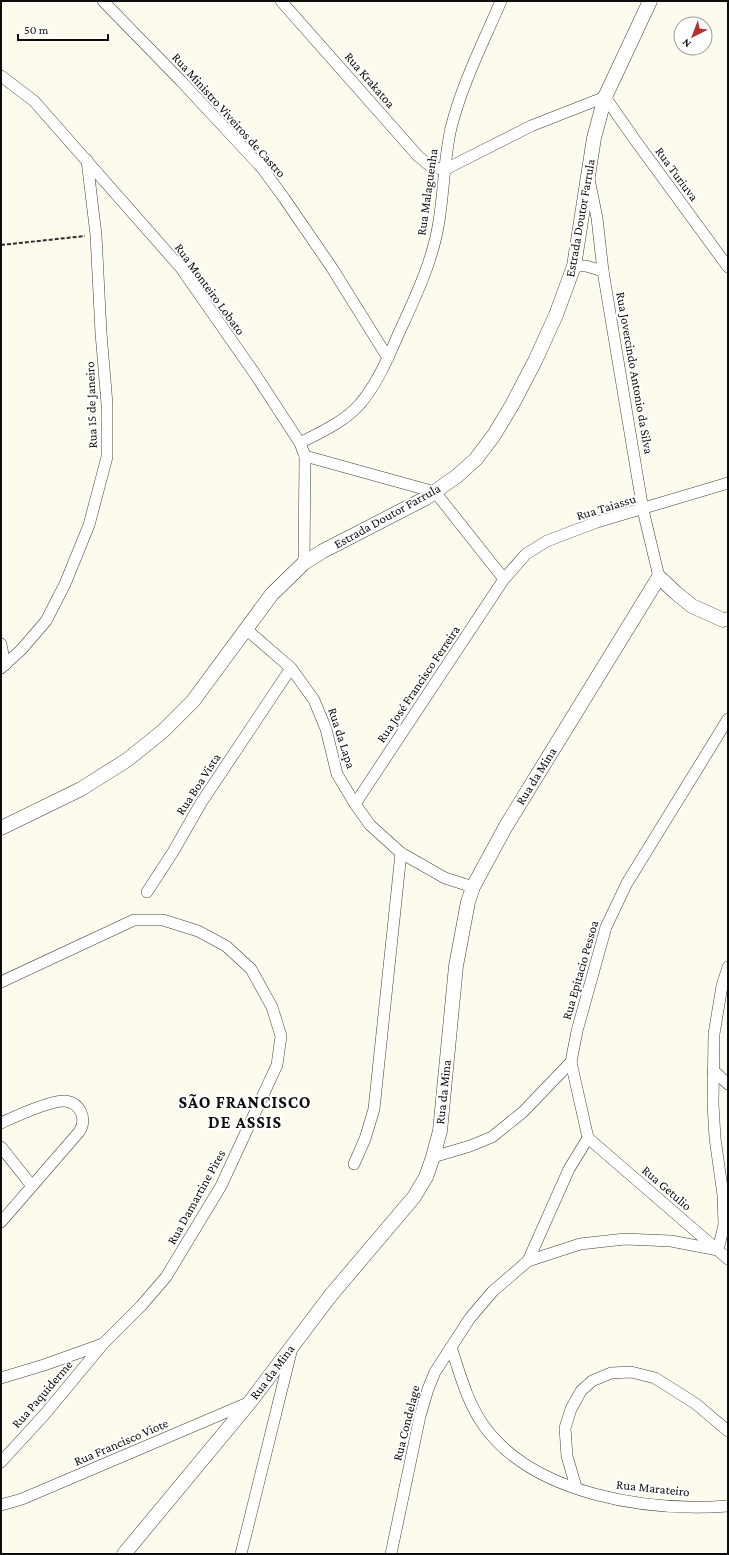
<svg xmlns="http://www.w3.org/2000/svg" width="729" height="1555" font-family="'Crimson Pro',serif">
  <rect width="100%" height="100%" fill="#fdfbee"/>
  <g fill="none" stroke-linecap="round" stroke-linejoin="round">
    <defs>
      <g id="minor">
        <polyline points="103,1 181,81 262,168 284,198 332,268 388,358"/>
        <polyline points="281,1 418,156 430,166 444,170 531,126 605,97 635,140 728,267"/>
        <polyline points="1,76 34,101 181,268 255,374 300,443 305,456 304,563"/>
        <polyline points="589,179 597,218 603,271 643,510 659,577"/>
        <polyline points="574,266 586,266 603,271"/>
        <path d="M300,443C321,432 344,422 360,404C377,384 388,358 398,335C415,298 433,261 439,221C444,190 444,159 451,128C462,84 483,43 501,1"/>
        <polyline points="305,456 435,492 504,579"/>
        <polyline points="247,630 291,668 314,700 326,729 337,774 355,804 370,825 401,853 445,878 473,887"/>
        <polyline points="1,644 5,665"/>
        <polyline points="1,668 21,650 46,621 65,584 89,525 107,457 107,404 101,333 96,235 87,160"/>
        <polyline points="355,804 504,579 526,554 547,541 597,522 728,483"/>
        <polyline points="147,892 173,852 201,803 291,668"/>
        <polyline points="1,982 134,920 163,920 198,931 226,946 251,969 272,1007 281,1036 277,1065 221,1186 166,1277 141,1306 103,1344 45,1414 1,1462"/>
        <polyline points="713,1070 728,1084"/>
        <path d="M1,1123C16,1116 50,1100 66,1101C72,1102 78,1106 81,1112C84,1119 83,1126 79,1132L1,1222"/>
        <polyline points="588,1138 571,1062 577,1031 606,927 627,883 728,719"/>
        <polyline points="588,1138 728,1259"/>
        <polyline points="1,1147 32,1186"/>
        <polyline points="433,1157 470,1146 492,1137 523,1112 571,1062"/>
        <polyline points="354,1164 365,1139 374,1109 401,853"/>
        <polyline points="528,1261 569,1169 588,1138"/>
        <path d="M451,1347C460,1374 467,1402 484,1426C534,1495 648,1512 728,1506"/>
        <polyline points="1,1378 44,1365 103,1344"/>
        <polyline points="576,1487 567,1456 565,1428 571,1409 581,1391 592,1381 611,1373 631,1372 655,1378 696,1404 728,1431"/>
        <polyline points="1,1505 22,1499 250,1402"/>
        <polyline points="241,1554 292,1348"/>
        <polyline points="391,1554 420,1416 428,1389 435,1372 470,1318 493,1291 528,1261 580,1244 625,1239 671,1241 718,1250 724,1225 723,1195 715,1138 713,1104 714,1034 722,986 728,967"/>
      </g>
      <g id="tertiary">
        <polyline points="1,828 81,789 127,760 163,731 193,701 272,594 304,563 323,551 426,498 457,476 476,459 494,435 512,405 535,361 556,315 574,266 594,138 605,97 650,1"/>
        <polyline points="124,1554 250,1402 331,1295 414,1197 426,1177 433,1157 440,1131 456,966 468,902 473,887 506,826 659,577 676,593 692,606 723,620 728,619"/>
      </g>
    </defs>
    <use href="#minor" stroke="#404040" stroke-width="12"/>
    <use href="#tertiary" stroke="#404040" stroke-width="15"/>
    <polyline stroke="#2f2f2f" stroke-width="2" stroke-dasharray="4 2" stroke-linecap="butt" points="1,245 85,236"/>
    <use href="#minor" stroke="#fff" stroke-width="11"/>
    <use href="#tertiary" stroke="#fff" stroke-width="14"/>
  </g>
  <g text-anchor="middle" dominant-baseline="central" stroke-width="4" stroke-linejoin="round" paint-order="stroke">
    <g font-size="13" fill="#0d0d0d" stroke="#fff">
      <text transform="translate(370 80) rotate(49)">Rua Krakatoa</text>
      <text transform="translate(229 115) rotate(48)">Rua Ministro Viveiros de Castro</text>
      <text transform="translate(677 174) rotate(54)">Rua Turiuva</text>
      <text transform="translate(427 192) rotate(-82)">Rua Malaguenha</text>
      <text transform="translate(580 218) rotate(-80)">Estrada Doutor Farrula</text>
      <text transform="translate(210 289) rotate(54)">Rua Monteiro Lobato</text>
      <text transform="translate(635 373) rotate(80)">Rua Jovercindo Antonio da Silva</text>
      <text transform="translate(91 405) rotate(-92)">Rua 15 de Janeiro</text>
      <text transform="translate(606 507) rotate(-17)">Rua Taiassu</text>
      <text transform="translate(387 516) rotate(-29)">Estrada Doutor Farrula</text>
      <text transform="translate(418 684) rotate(-56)">Rua José Francisco Ferreira</text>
      <text transform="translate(342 738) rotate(72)">Rua da Lapa</text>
      <text transform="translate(536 776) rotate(-58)">Rua da Mina</text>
      <text transform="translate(198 784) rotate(-57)">Rua Boa Vista</text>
      <text transform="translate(580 970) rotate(-74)">Rua Epitacio Pessoa</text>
      <text transform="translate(443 1092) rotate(-84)">Rua da Mina</text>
      <text transform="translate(667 1188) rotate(41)">Rua Getulio</text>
      <text transform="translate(196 1197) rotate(-61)">Rua Damartine Pires</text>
      <text transform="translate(272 1372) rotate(-53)">Rua da Mina</text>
      <text transform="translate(42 1394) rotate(-49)">Rua Paquiderme</text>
      <text transform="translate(406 1423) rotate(-76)">Rua Condelage</text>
      <text transform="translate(121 1442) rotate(-23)">Rua Francisco Viote</text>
      <text transform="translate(653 1488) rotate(6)">Rua Marateiro</text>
    </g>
    <g font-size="17" font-weight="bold" letter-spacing="1" fill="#0d0d0d" stroke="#fff">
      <text x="245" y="1102">SÃO FRANCISCO<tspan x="245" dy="20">DE ASSIS</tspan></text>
    </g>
  </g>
  <rect width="729" height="1555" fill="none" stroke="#0d0d0d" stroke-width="4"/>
  <g transform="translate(693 36) rotate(222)"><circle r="19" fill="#ffffff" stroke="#9e9e9e"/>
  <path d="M0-3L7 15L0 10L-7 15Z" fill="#b03232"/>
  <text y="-6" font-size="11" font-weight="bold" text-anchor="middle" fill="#0d0d0d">N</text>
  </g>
  <path d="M18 34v6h90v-6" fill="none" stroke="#0d0d0d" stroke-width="2"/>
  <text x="24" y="34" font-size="12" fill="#0d0d0d" stroke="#ffffff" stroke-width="3" paint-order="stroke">50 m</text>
</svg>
